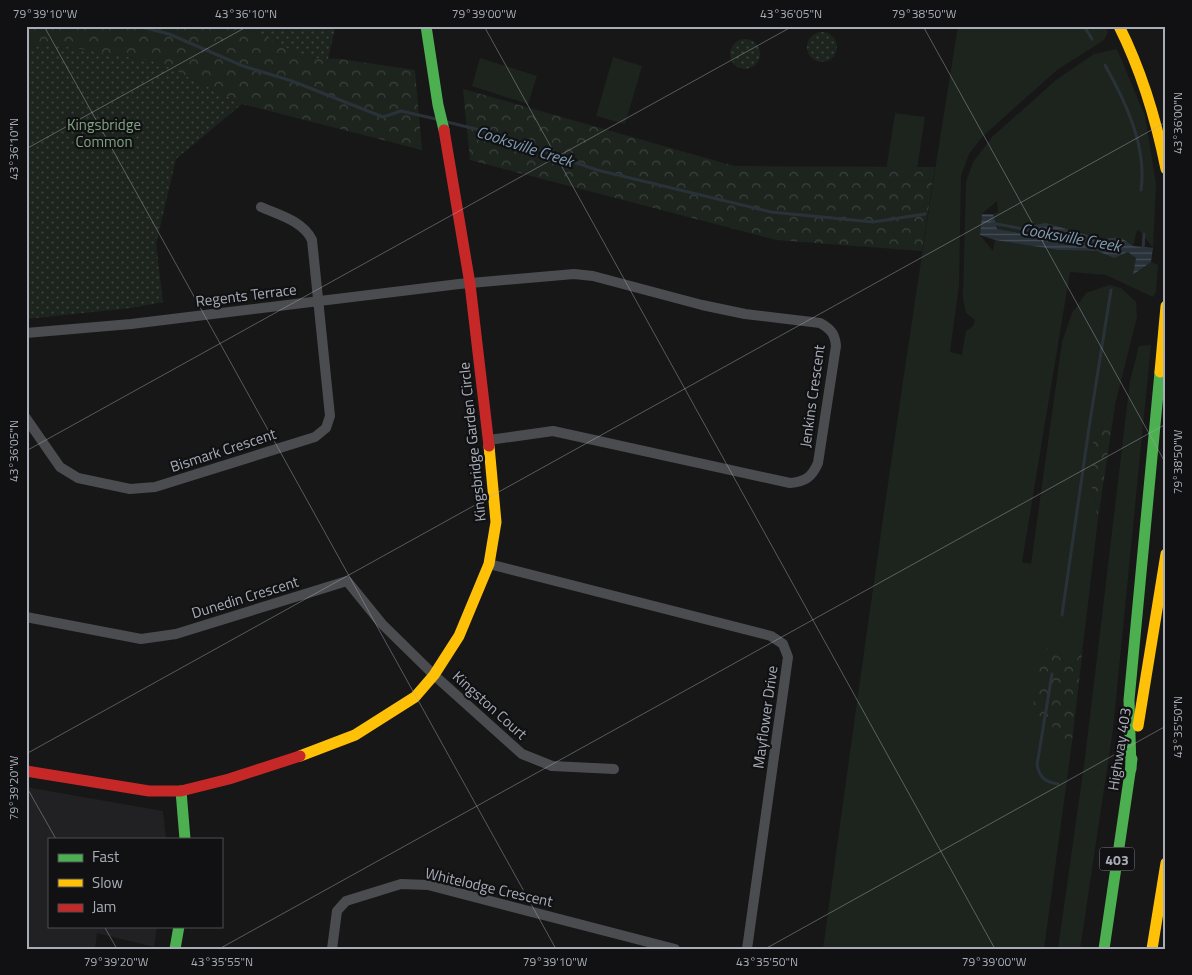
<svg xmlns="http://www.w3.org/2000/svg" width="1192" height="975" font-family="'Titillium Web',sans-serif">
  <defs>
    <pattern id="forest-crowns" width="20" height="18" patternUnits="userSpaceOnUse" patternTransform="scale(1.25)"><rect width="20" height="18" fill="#1d241e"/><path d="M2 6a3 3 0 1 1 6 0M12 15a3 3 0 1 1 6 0" fill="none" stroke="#3b413d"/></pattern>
    <pattern id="park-dots" width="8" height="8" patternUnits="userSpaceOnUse" patternTransform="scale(1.25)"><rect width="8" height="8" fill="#1d241e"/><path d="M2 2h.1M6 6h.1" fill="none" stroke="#3b413d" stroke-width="1.8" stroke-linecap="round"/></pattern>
    <pattern id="water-rules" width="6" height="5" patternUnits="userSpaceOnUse" patternTransform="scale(1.25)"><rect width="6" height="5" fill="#2a3239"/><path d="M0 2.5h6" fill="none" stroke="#464d54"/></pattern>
  </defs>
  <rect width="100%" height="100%" fill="#171717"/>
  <polygon fill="#212123" points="26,787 163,811 166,839 49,839 49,926 157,926 154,947 97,933 95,949 26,949"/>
  <g fill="#1d241e">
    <path d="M958,26H1105L1108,32L1104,40L1057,70L983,136L969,154L961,176L959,285L950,352L962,355L966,331L973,326L975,320L966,313L963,298L966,182L973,162L992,137L1056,80L1094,54L1117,49L1145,116L1156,184L1153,248L1140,231L1137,230L1133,246L1120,237L1100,239L1035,225L1025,234L996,229L993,214L998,212L997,201L982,214L980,235L993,251L995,240L1058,250L1097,251L1114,258L1128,252L1136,257L1134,275L1151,262L1158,265L1156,292L1153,297L1106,275L1070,272L1022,562L1031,564L1062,342L1072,313L1086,293L1109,285L1121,288L1136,302L1137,317L1115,405L1093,443L1092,489L1098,519L1083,646L1073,667L1044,646L1035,712L1064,737L1071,750L1044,949H823C865,641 908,333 958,26Z"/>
    <polygon points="613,57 642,66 625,124 596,116"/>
    <polygon points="480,58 537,76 528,104 472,86"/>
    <polygon points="895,113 925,117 916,175 886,171"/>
    <polygon points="1151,345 1113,729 1080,949 1058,949 1085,758 1130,381 1139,346"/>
  </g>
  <g fill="url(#forest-crowns)">
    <polygon points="26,26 244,26 288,48 315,58 340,59 415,70 422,150 242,104 158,62 55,45 26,47"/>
    <polygon points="463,89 734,166 935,167 922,251 776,240 470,160"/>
    <polygon points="1115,405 1098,519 1092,489 1093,443"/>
    <polygon points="1044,646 1073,667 1083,647 1071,750 1064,737 1035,712 1033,697"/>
  </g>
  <g fill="url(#park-dots)">
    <path d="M244,26H325L335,29L328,59C299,58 270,39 244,26Z"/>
    <circle cx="822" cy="47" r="15"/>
    <circle cx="745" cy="54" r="15"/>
    <polygon points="55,45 158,62 242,104 176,159 156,244 163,302 131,308 26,319 26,47"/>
  </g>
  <polygon fill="url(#water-rules)" points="982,214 993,214 997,229 1025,234 1035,225 1046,223 1100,239 1120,237 1133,246 1153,248 1151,262 1133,275 1136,258 1128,252 1114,258 1097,251 1058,250 995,240 980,235"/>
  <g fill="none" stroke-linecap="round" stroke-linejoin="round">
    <g stroke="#2a3239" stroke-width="3">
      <polyline points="138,26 169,34 243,66 292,81 383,117 401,111 436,119"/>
      <polyline points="1084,26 1092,39"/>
      <polyline points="26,27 30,26"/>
      <path d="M1105,65C1126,102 1147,147 1141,190"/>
      <polyline points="447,122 484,131 597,170 771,212 873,222 925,214"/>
      <polyline points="992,223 1033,231"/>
      <polyline points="1143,250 1144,234"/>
      <polyline points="1062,615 1090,421 1111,290"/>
      <path d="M1052,674L1037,765C1040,778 1045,782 1058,784"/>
    </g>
    <g stroke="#4b4c50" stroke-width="10">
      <path d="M26,333L131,324L459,284L574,274L593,276L702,305L745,314L820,323C831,329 835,334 836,346L818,463C812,477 805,482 790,483L553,431L489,440"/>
      <path d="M26,418L60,467L78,478L130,489L155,487L315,437L326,428L330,416L312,240C303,221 279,215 261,207"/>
      <polyline points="489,564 771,636 783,644 788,657 747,949"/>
      <polyline points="26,617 141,639 176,634 347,581 382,624 434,675 522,754 552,766 614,769"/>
      <polyline points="332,949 337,911 346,901 401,884 428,885 675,949"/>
    </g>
    <g stroke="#4caf50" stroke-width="11">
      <polyline points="426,26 438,105 444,130"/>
      <polyline points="1131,769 1129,700 1160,372"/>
      <polyline points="181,791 185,839"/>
      <polyline points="175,949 179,926"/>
      <polyline points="1104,949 1132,759"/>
    </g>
    <g stroke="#ffc107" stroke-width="11">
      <path d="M1119,26C1142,72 1156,119 1166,169"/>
      <polyline points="1160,372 1166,306"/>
      <polyline points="1138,726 1166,554"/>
      <polyline points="300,756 355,735 415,697 434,675 459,636 489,564 496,522 489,446"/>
      <polyline points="1152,949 1166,863"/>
    </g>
    <g stroke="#c62828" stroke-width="11">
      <polyline points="444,130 470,284 489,446"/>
      <polyline points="26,771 149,791 181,791 229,779 300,756"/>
    </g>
  </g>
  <path fill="none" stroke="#a8adb8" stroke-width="1" stroke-opacity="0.45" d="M44,26L556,949M484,26L995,949M923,26L1166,464M26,149L248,26M26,451L793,26M26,754L1166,122M26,786L56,839M104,926L117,949M219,949L1166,424M765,949L1166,726"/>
  <g text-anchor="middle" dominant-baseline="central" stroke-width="4.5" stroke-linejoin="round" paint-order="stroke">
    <rect fill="#111113" stroke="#7b7e86" stroke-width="1" x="1099.5" y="847.5" width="35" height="23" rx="4"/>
    <g font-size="14" font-weight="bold" fill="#a8adb8">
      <text x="1117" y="859">403</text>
    </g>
    <g font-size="15" fill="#7fa381" stroke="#111113">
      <text x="104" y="124">Kingsbridge<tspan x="104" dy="17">Common</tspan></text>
    </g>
    <g font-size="15" fill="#a8adb8" stroke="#111113">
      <text transform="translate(246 295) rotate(-7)">Regents Terrace</text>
      <text transform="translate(812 396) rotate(-82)">Jenkins Crescent</text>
      <text transform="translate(472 442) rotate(-96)">Kingsbridge Garden Circle</text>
      <text transform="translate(223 450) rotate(-18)">Bismark Crescent</text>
      <text transform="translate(245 597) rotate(-17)">Dunedin Crescent</text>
      <text transform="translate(490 705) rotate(42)">Kingston Court</text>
      <text transform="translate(765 717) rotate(-82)">Mayflower Drive</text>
      <text transform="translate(1119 749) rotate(-81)">Highway 403</text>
      <text transform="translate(489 887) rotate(13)">Whitelodge Crescent</text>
    </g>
    <g font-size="16" font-style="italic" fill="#7f9bb3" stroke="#111113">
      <text transform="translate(525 146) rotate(18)">Cooksville Creek</text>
      <text transform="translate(1071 237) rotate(10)">Cooksville Creek</text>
    </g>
  </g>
  <rect width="1192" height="975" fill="none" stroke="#111113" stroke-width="55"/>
  <rect x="48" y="838" width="175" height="90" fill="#111113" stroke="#4d4f55"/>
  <rect x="58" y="854" width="25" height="8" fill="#4caf50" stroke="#4d4f55"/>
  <text x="92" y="862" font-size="15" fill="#a8adb8">Fast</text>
  <rect x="58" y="879" width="25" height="8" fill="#ffc107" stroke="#4d4f55"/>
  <text x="92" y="888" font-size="15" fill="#a8adb8">Slow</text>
  <rect x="58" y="904" width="25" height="8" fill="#c62828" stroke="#4d4f55"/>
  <text x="92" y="912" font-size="15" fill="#a8adb8">Jam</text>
  <rect x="28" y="28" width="1136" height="920" fill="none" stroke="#a8adb8" stroke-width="2"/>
  <g font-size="12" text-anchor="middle" fill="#a8adb8">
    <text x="45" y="18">79°39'10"W</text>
    <text x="246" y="18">43°36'10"N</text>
    <text x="484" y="18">79°39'00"W</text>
    <text x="791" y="18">43°36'05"N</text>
    <text x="924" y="18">79°38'50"W</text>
    <text transform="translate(1178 123) rotate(-90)" y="4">43°36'00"N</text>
    <text transform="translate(14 149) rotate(-90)" y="4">43°36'10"N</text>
    <text transform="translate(14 451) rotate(-90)" y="4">43°36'05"N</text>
    <text transform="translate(1178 462) rotate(-90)" y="4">79°38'50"W</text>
    <text transform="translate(1178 727) rotate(-90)" y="4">43°35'50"N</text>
    <text transform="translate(14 788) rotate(-90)" y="4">79°39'20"W</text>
    <text x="116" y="966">79°39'20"W</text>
    <text x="222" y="966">43°35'55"N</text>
    <text x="555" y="966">79°39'10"W</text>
    <text x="767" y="966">43°35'50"N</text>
    <text x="994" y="966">79°39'00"W</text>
  </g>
</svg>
